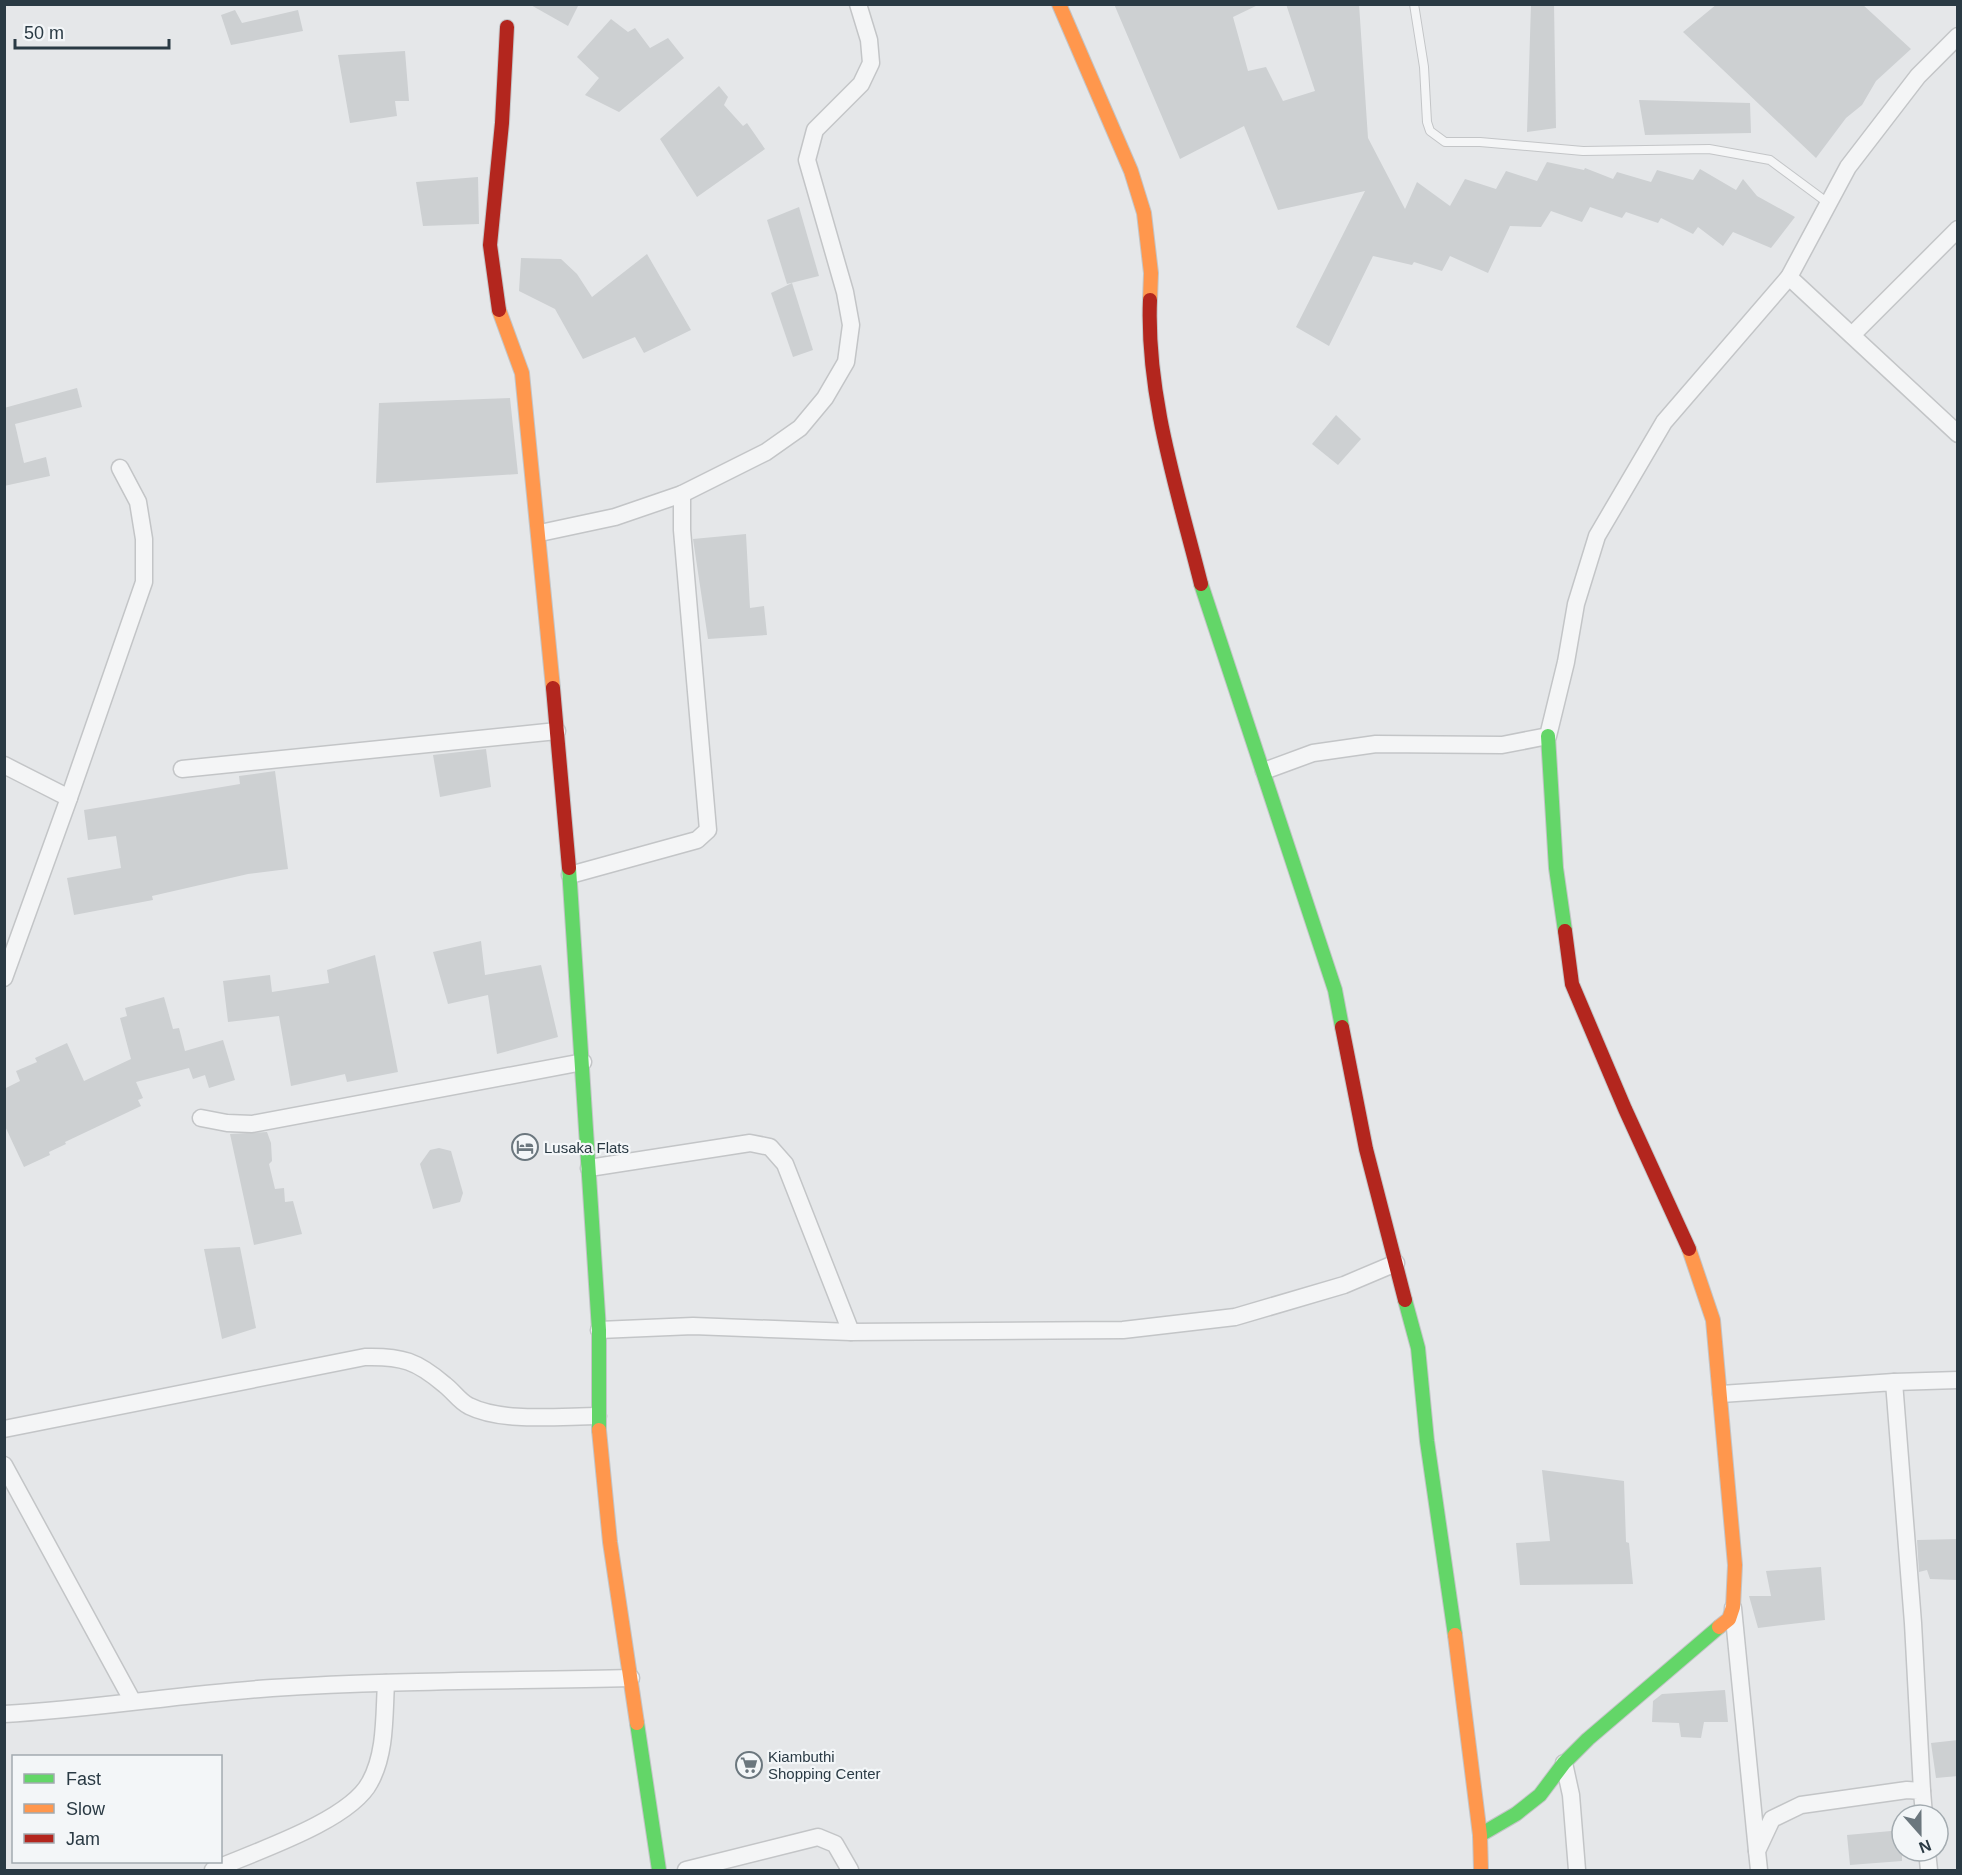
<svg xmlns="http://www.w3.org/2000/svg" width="1962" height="1875" font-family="Helvetica,sans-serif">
  <rect width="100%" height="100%" fill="#e5e7e9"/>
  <g fill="#cdd0d2">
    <polygon points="529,4 579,4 568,26"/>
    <polygon points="1114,4 1260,4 1233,17 1248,71 1266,67 1283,101 1315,91 1286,4 1359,4 1368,138 1405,209 1417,182 1450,206 1465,179 1496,189 1506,171 1537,181 1547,162 1584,170 1585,168 1613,179 1617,172 1651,182 1657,170 1693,180 1700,169 1736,190 1743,179 1757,196 1795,217 1771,248 1733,232 1723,246 1698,227 1693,234 1661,218 1658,223 1626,212 1622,218 1590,207 1582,222 1551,211 1541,227 1510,226 1488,273 1450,256 1442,271 1414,262 1412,265 1373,256 1329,346 1296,327 1365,191 1278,210 1244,126 1180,159"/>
    <polygon points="1531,4 1554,4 1556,128 1527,132"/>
    <polygon points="1717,4 1862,4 1911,49 1876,81 1862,105 1846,118 1816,158 1683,32"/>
    <polygon points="235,10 242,23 298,10 303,31 231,45 221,15"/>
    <polygon points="611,19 628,32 635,28 650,48 668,38 684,58 619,112 585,95 599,78 577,57"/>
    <polygon points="405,51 409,101 395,101 397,116 350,123 338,55"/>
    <polygon points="719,86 728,97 724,105 743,126 747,123 765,149 697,197 660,139"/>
    <polygon points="1639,100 1750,103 1751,133 1645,135"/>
    <polygon points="478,177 479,224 423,226 416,182"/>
    <polygon points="799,207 819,276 787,284 767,220"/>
    <polygon points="647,254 691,330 644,353 635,337 583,359 555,309 519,291 521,258 561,259 577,274 592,297"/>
    <polygon points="792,283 813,350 793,357 771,293"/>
    <polygon points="77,388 82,407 15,424 24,463 46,457 50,476 4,486 4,408"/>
    <polygon points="510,398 518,474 376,483 379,403"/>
    <polygon points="1336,415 1361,439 1338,465 1312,444"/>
    <polygon points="746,534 750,608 764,606 767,635 708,639 693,539"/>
    <polygon points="486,749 491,787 440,797 433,755"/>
    <polygon points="275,771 288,869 248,874 152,896 153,900 74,915 67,878 121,868 116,836 88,840 84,810 240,784 239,776"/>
    <polygon points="481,941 485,975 541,965 558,1037 497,1054 488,995 448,1004 433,952"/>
    <polygon points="375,955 398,1072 347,1082 345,1074 291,1086 279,1016 228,1022 223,981 270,975 272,992 329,983 327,970"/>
    <polygon points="164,997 173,1029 179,1028 185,1051 223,1040 235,1080 209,1088 205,1075 193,1079 189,1068 136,1082 143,1098 138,1100 141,1106 65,1142 66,1144 49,1152 50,1155 24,1167 4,1124 4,1089 20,1081 16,1071 37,1062 35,1058 67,1043 84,1081 131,1059 120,1018 127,1016 125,1008"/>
    <polygon points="267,1132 271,1143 272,1161 269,1164 275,1189 284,1188 285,1202 293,1201 302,1234 254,1245 230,1134"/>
    <polygon points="439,1148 451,1151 463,1193 460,1202 433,1209 420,1164 430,1150"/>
    <polygon points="240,1247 256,1328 222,1339 204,1249"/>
    <polygon points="1542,1470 1624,1481 1626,1542 1629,1543 1633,1584 1520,1585 1516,1543 1550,1541"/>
    <polygon points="1958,1539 1958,1580 1930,1579 1927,1570 1919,1572 1917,1540"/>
    <polygon points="1821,1567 1825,1620 1758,1628 1749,1596 1771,1596 1766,1571"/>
    <polygon points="1725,1690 1728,1722 1704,1722 1701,1738 1681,1737 1679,1723 1652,1722 1653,1701 1662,1694"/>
    <polygon points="1958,1740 1958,1776 1936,1778 1931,1743"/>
    <polygon points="1902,1830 1902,1861 1850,1865 1847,1835"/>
  </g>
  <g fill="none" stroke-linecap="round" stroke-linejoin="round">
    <defs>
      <polyline id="lane" points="1414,4 1424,67 1427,122 1430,131 1445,142 1480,142 1583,151 1709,149 1770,160 1828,203"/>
      <g id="street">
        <polyline points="1789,277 1958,434"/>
        <polyline points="1852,335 1958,229"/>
        <polyline points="540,533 615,517 682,494 766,452 800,428 825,398 846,362 851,325 845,292 807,160 815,130 861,84 871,63 869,40 858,4"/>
        <polyline points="4,765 69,798 4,978"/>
        <polyline points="182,769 557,731"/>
        <polyline points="1264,771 1313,753 1376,744 1502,745 1548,736 1566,662 1576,604 1597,536 1664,422 1789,277 1848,167 1918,76 1958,36"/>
        <polyline points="69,798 144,582 144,539 138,502 120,468"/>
        <polyline points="570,875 697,840 708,830 682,530 682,494"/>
        <polyline points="201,1118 227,1123 252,1124 583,1062"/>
        <polyline points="589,1168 750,1143 770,1147 785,1164 851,1332"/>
        <polyline points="599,1330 693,1326 851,1332 1123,1330 1235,1317 1344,1285 1396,1263"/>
        <polyline points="1894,1382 1958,1380"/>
        <polyline points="1721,1394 1894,1382 1913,1623 1922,1791"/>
        <path d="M4,1429L365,1357C402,1356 417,1361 445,1385C453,1391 460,1402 469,1406C503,1423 561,1416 598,1416"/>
        <polyline points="4,1465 132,1700"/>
        <polyline points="1733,1608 1757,1851"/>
        <path d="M4,1714C94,1709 182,1694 272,1688C391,1680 512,1681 631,1678"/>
        <polyline points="1564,1763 1571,1795 1577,1870"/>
        <polyline points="1927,1851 1929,1870"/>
        <path d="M213,1870C254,1852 350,1821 370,1782C386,1753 384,1716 386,1683"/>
        <polyline points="686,1870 818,1837 835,1844 850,1870"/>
        <polyline points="1759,1870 1757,1851 1772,1819 1801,1805 1907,1790 1922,1791 1924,1815"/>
      </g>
      <g id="fast">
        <polyline points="1201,584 1335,990 1342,1027"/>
        <polyline points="1548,736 1556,868 1565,931"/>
        <polyline points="569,868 599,1330 599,1430"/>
        <polyline points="1405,1300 1418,1348 1427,1441 1455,1635"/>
        <polyline points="637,1723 659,1870"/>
        <polyline points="1480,1835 1516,1814 1540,1795 1564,1763 1588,1739 1719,1627"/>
      </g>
      <g id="slow">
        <polyline points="1059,4 1131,171 1144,213 1151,273 1150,300"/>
        <polyline points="499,310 522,373 553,688"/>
        <polyline points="1689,1249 1713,1320 1735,1565 1733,1607 1729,1619 1719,1627"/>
        <polyline points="599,1430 610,1542 637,1723"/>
        <polyline points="1455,1635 1480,1835 1481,1870"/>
      </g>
      <g id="jam">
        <path d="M1150,300C1146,396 1178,492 1201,584"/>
        <polyline points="499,310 490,245 502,123 507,27"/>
        <polyline points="553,688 569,868"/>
        <polyline points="1565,931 1572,984 1625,1109 1689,1249"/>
        <polyline points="1342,1027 1366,1149 1405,1300"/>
      </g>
    </defs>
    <use href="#lane" stroke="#c3c5c7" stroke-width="10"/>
    <use href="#street" stroke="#c3c5c7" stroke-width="19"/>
    <use href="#fast" stroke="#c3c5c7" stroke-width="16"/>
    <use href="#slow" stroke="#c3c5c7" stroke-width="16"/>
    <use href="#jam" stroke="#c3c5c7" stroke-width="16"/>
    <use href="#lane" stroke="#f4f5f6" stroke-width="8"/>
    <use href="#street" stroke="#f4f5f6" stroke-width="16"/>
    <use href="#fast" stroke="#63d668" stroke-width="14"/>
    <use href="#slow" stroke="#ff974d" stroke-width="14"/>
    <use href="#jam" stroke="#b3261e" stroke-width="14"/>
  </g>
  <defs>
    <symbol id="hotel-ring" viewBox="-11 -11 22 22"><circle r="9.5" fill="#f3f6f8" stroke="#6b777e" stroke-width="1.5"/><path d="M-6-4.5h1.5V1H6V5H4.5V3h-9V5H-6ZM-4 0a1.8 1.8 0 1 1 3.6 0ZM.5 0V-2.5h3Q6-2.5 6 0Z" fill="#6b777e"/></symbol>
    <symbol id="supermarket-ring" viewBox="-11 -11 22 22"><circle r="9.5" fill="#f3f6f8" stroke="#6b777e" stroke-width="1.5"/><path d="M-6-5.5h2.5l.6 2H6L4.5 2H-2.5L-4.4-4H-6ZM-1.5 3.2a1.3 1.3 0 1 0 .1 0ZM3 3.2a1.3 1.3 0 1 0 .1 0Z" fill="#6b777e"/></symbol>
  </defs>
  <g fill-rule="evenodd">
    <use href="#hotel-ring" x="510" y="1132" width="30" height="30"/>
    <use href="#supermarket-ring" x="734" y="1750" width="30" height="30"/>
  </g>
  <g text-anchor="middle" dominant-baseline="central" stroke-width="4.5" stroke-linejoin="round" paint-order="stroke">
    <g font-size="15" fill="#2a3a44" stroke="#f3f6f8" text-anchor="start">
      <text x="544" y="1147">Lusaka Flats</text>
      <text x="768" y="1756">Kiambuthi<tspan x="768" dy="17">Shopping Center</tspan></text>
    </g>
  </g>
  <rect width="1962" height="1875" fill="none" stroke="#2a3a44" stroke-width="12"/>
  <rect x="12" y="1755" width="210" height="108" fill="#f3f6f8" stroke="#a3abb0" stroke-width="1.5"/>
  <rect x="24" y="1774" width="30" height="9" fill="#63d668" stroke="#a3abb0" stroke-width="1.5"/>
  <text x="66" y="1785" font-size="18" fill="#2a3a44">Fast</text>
  <rect x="24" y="1804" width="30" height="9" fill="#ff974d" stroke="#a3abb0" stroke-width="1.5"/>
  <text x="66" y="1815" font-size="18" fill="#2a3a44">Slow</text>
  <rect x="24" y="1834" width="30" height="9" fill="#b3261e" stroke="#a3abb0" stroke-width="1.5"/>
  <text x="66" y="1845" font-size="18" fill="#2a3a44">Jam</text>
  <g transform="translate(1920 1833) rotate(159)"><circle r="28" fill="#f3f6f8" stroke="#a3abb0" stroke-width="1.5"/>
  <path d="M0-4.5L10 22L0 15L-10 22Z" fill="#6b777e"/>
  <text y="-9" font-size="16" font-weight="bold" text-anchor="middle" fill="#2a3a44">N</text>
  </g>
  <path d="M15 39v9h154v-9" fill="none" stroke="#2a3a44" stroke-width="3"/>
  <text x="24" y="39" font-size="18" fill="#2a3a44" stroke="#f3f6f8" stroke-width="4.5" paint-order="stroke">50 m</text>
</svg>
